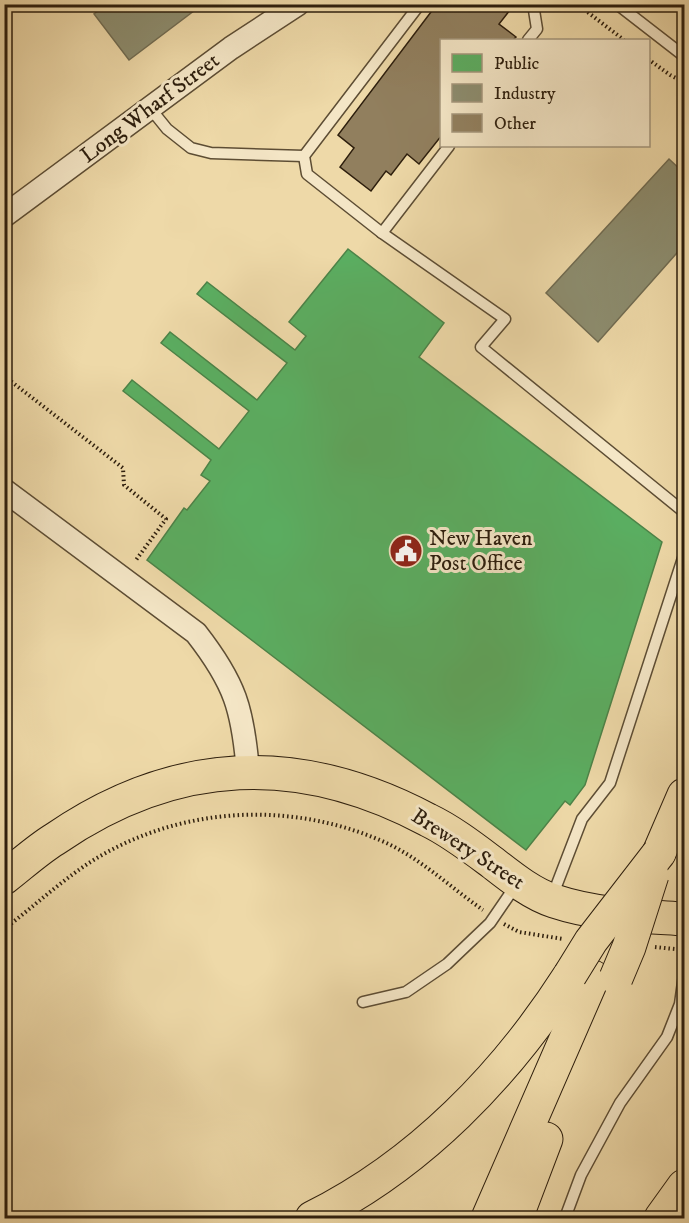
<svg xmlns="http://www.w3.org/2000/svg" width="689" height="1223" font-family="'IM FELL DW Pica',serif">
  <rect width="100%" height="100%" fill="#eed9a8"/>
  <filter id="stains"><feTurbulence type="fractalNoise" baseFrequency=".00333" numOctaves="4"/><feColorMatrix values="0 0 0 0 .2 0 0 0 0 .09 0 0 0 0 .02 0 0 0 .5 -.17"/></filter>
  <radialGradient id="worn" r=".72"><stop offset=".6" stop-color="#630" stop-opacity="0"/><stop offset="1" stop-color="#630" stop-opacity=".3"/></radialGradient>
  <polygon fill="#5aae61" stroke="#4c8348" stroke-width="1.5" points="348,249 444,323 419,357 662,542 585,785 570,805 565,801 526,850 147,560 184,508 187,510 210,481 201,475 211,460 123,391 132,380 219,449 249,411 161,343 170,332 257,400 287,363 197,294 207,282 295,350 306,336 289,322"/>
  <g fill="#8c8c6e" stroke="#706b51" stroke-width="1.5">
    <polygon points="107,4 203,4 129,60 94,14"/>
    <polygon points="669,159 684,173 684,245 598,342 546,293"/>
  </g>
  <polygon fill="#917f5e" stroke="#2d1e0d" stroke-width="1.5" points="437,4 504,4 510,10 499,24 516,37 513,40 442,40 442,135 419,164 407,154 391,175 386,171 371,191 340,167 354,148 338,135"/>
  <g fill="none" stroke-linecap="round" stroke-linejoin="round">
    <defs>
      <g id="lane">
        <polyline points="420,4 304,156 307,174 382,233 449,146"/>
        <polyline points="617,4 684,56"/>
        <polyline points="528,40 537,29 533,4"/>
        <polyline points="150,108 167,129 191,148 211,153 304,156"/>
        <polyline points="382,233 505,319 481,347 684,512"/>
        <polyline points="552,897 582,819 610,783 684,555"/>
        <polyline points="363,1002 406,992 447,964 490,923 516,885"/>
        <polyline points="565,1218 581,1175 620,1103 667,1037 680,1004 684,975"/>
      </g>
      <g id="street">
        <polyline points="4,216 231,48 298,4"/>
        <path d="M4,490L196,633C235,683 243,709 248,772"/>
      </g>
      <path id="primary" d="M4,878C21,865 37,850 55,839C176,756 300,752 428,820C451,831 473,848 493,863C511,877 532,894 554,901C596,915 640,916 684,919"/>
      <g id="highway">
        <polyline points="659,853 684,795"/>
        <path d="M312,1218C419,1165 506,1075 570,975"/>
        <polyline points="488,1218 593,977"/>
        <polyline points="516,1218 546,1139"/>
        <polyline points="661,1218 684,1186"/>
      </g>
    </defs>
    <use href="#lane" stroke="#5d4d34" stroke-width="13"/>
    <use href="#street" stroke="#5d4d34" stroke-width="25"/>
    <use href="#primary" stroke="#2d1e0d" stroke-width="35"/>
    <use href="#highway" stroke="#2d1e0d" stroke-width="35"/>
    <g stroke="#2d1e0d" stroke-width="4" stroke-dasharray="1.5 3" stroke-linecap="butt">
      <polyline points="577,4 624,40"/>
      <polyline points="648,59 670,75 684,82"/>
      <polyline points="4,376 123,468 124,485 166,519 136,560"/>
      <polyline points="504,924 519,932 563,939"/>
      <path d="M4,929C36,905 67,875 102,855C188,806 292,802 382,841C419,857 450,887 483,910"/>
      <polyline points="655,947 684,950"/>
    </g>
    <use href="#lane" stroke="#f4e6c6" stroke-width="10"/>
    <use href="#street" stroke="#f4e6c6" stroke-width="22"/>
    <use href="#primary" stroke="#eed9a8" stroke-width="33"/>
    <use href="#highway" stroke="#eed9a8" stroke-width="33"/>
    <defs>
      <g id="highway-bridge">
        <polyline points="570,975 591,941 659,853"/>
        <polyline points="616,978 629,947 652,875"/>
      </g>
    </defs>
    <use href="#highway-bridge" stroke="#2d1e0d" stroke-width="35" stroke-linecap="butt"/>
    <use href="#highway-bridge" stroke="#eed9a8" stroke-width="33"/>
  </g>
  <defs>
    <symbol id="civic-disc" viewBox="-11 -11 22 22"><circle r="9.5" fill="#8f2418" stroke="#f4e6c6"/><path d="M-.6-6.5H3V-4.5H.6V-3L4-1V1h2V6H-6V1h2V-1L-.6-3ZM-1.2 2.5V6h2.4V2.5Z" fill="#fff"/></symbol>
  </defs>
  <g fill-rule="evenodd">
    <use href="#civic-disc" x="387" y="532" width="38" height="38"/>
  </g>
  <g text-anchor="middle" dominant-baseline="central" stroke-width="6" stroke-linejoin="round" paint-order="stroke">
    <g font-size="22" fill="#2d1e0d" stroke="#f4e6c6">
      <text transform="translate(150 108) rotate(-37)">Long Wharf Street</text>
      <text transform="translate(468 849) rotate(33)">Brewery Street</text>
    </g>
    <g font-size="22" fill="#2d1e0d" stroke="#f4e6c6" text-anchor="start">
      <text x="429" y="538">New Haven<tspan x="429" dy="25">Post Office</tspan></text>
    </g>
  </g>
  <rect width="689" height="1223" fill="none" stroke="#eed9a8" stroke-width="24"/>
  <rect x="6" y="6" width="677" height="1211" fill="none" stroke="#2d1e0d" stroke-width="3"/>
  <rect x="12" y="12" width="665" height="1199" fill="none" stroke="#2d1e0d" stroke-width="1.5"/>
  <rect x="440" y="39" width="210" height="108" fill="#f4e6c6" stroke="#a4967c" stroke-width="1.5"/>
  <rect x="452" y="54" width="30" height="18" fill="#5aae61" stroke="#a4967c" stroke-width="1.5"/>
  <text x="494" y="69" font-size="18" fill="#2d1e0d">Public</text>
  <rect x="452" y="84" width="30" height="18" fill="#8c8c6e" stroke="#a4967c" stroke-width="1.5"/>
  <text x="494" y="99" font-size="18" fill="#2d1e0d">Industry</text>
  <rect x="452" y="114" width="30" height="18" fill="#917f5e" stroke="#a4967c" stroke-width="1.5"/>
  <text x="494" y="129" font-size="18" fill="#2d1e0d">Other</text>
  <rect width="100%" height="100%" filter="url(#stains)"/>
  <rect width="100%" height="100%" fill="url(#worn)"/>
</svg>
